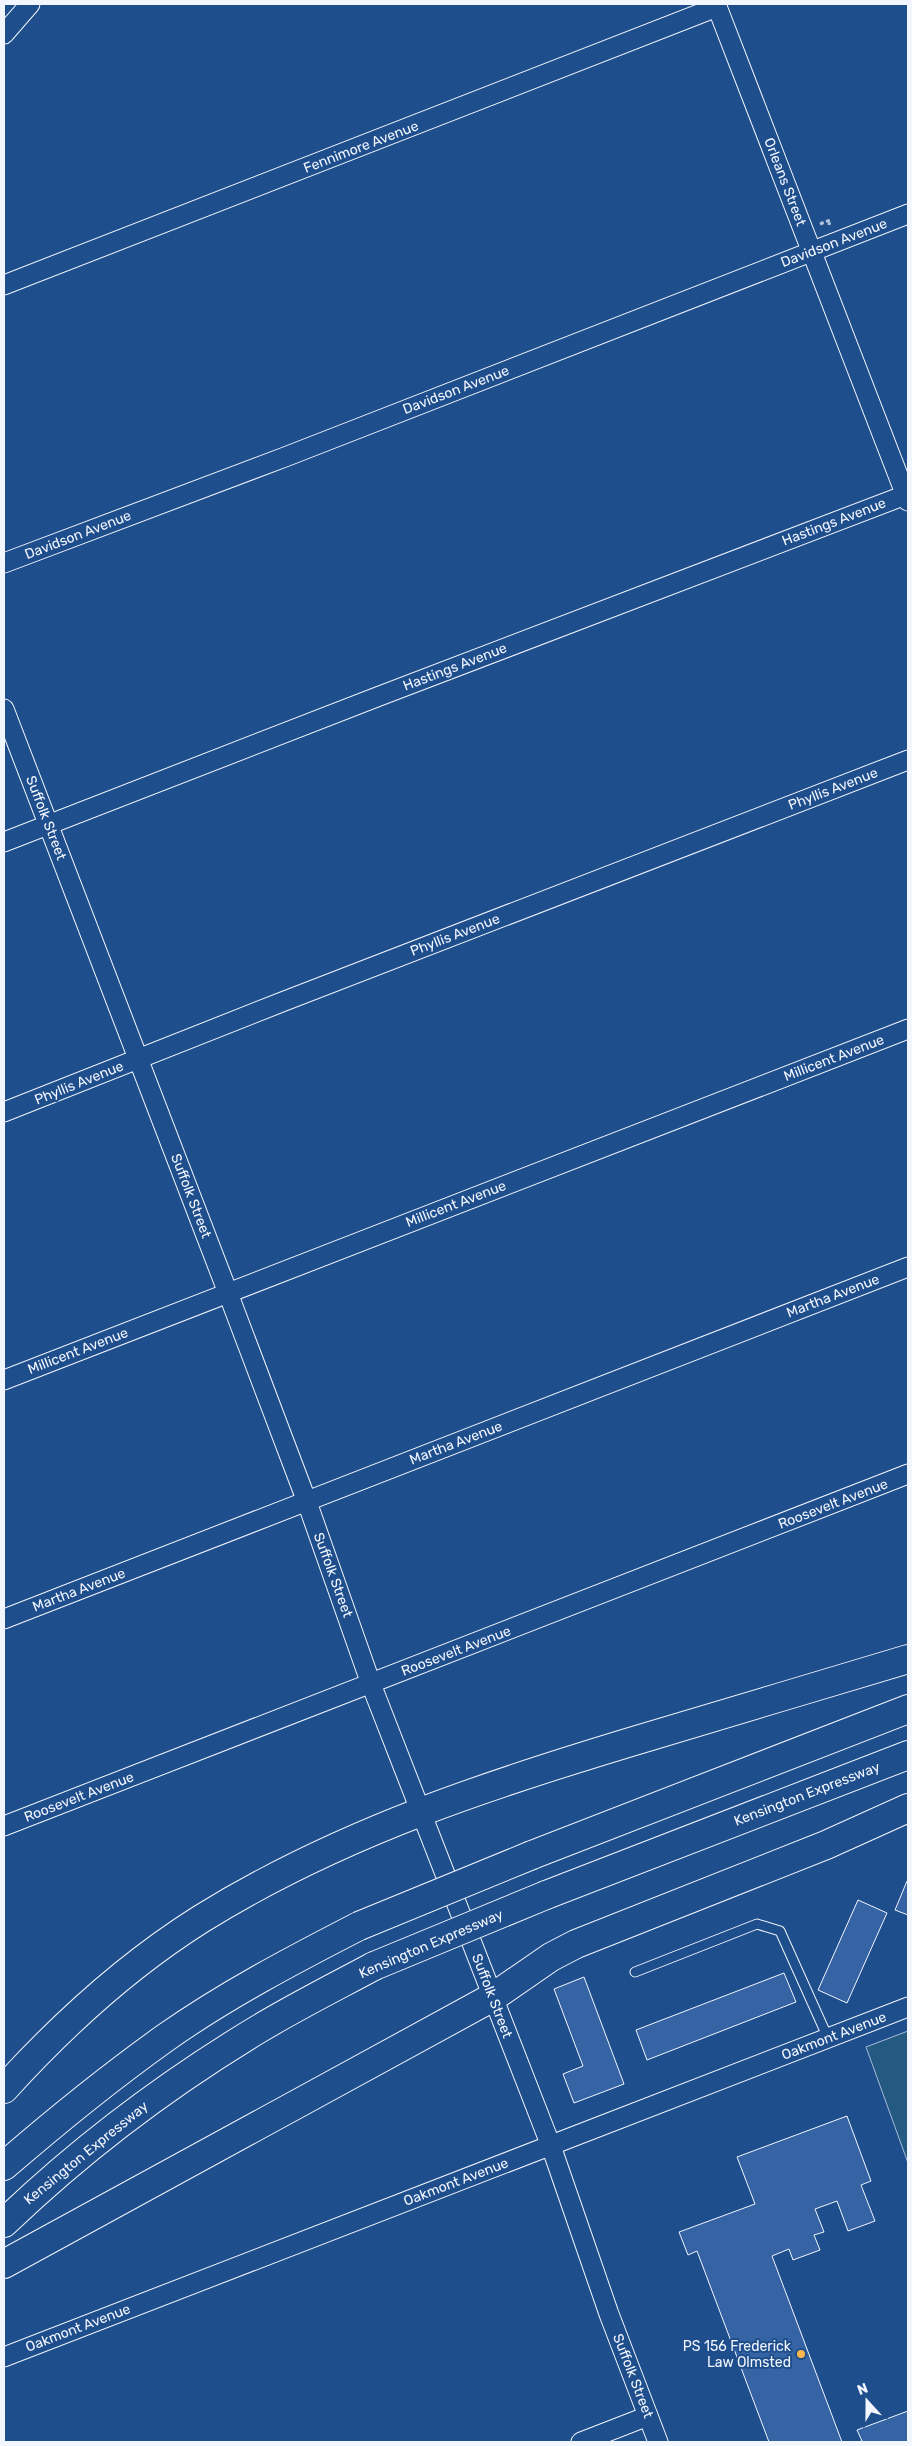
<svg xmlns="http://www.w3.org/2000/svg" width="912" height="2446" font-family="Rubik,sans-serif">
  <rect width="100%" height="100%" fill="#1f4e8c"/>
  <polygon fill="#245a82" stroke="#a8bbd7" points="908,2031 908,2163 866,2047"/>
  <g fill="#3563a3" stroke="#f2f6ff">
    <polygon points="907,1881 908,1881 908,1915 895,1910"/>
    <polygon points="858,1900 887,1913 847,2003 818,1990"/>
    <polygon points="784,1973 796,2002 647,2060 636,2030"/>
    <polygon points="584,1977 624,2084 574,2103 563,2074 583,2066 554,1989"/>
    <polygon points="847,2116 871,2181 861,2185 875,2221 848,2231 837,2201 815,2209 824,2232 814,2235 820,2250 793,2260 789,2249 772,2256 842,2442 769,2442 697,2251 688,2255 679,2232 755,2204 737,2157"/>
    <polygon points="908,2411 908,2442 858,2442 862,2441 857,2430"/>
  </g>
  <g fill="none" stroke-linecap="round" stroke-linejoin="round">
    <defs>
      <polyline id="service" points="635,1972 757,1924 780,1931 828,2038"/>
      <g id="minor">
        <polyline points="716,4 908,501"/>
        <polyline points="4,34 30,4"/>
        <polyline points="4,285 717,7"/>
        <polyline points="4,563 285,457 908,214"/>
        <polyline points="4,709 228,1293 307,1502 371,1684 551,2146 609,2314 658,2442"/>
        <polyline points="4,842 377,697 908,494"/>
        <polyline points="4,1112 282,1002 908,760"/>
        <polyline points="4,1380 908,1029"/>
        <polyline points="4,1619 908,1267"/>
        <polyline points="4,1826 908,1474"/>
        <polyline points="4,2357 908,2007"/>
        <polyline points="581,2442 648,2416"/>
      </g>
      <g id="motorway">
        <polyline points="532,1855 908,1709"/>
        <polyline points="546,1895 908,1755"/>
        <path d="M4,2089C62,2025 128,1965 201,1919C341,1832 496,1782 654,1735C739,1710 823,1684 908,1659"/>
        <path d="M4,2166C56,2121 109,2078 165,2038C226,1995 293,1960 359,1926"/>
        <path d="M4,2223C81,2149 166,2085 257,2030C295,2007 335,1987 374,1966"/>
        <polyline points="4,2264 493,1997 551,1957 576,1944 826,1845 908,1808"/>
      </g>
    </defs>
    <use href="#service" stroke="#f2f6ff" stroke-width="11"/>
    <use href="#minor" stroke="#f2f6ff" stroke-width="21"/>
    <use href="#motorway" stroke="#f2f6ff" stroke-width="30"/>
    <polyline stroke="#b3c4dc" stroke-width="3" stroke-dasharray="4 2.5" stroke-linecap="butt" points="820,224 830,220 829,225"/>
    <use href="#service" stroke="#1f4e8c" stroke-width="9"/>
    <use href="#minor" stroke="#1f4e8c" stroke-width="19"/>
    <use href="#motorway" stroke="#1f4e8c" stroke-width="28"/>
    <defs>
      <g id="motorway-bridge">
        <polyline points="359,1926 532,1855"/>
        <polyline points="374,1966 546,1895"/>
      </g>
    </defs>
    <use href="#motorway-bridge" stroke="#f2f6ff" stroke-width="30" stroke-linecap="butt"/>
    <use href="#motorway-bridge" stroke="#1f4e8c" stroke-width="28"/>
  </g>
  <circle fill="#ffb74d" stroke="#1f4e8c" stroke-width="2" cx="801" cy="2354" r="5"/>
  <g text-anchor="middle" dominant-baseline="central" stroke-width="4" stroke-linejoin="round" paint-order="stroke">
    <g font-size="14" fill="#f2f6ff" stroke="#1f4e8c">
      <text transform="translate(361 147) rotate(-21)">Fennimore Avenue</text>
      <text transform="translate(785 182) rotate(69)">Orleans Street</text>
      <text transform="translate(834 243) rotate(-21)">Davidson Avenue</text>
      <text transform="translate(456 390) rotate(-21)">Davidson Avenue</text>
      <text transform="translate(834 522) rotate(-21)">Hastings Avenue</text>
      <text transform="translate(78 535) rotate(-21)">Davidson Avenue</text>
      <text transform="translate(455 667) rotate(-21)">Hastings Avenue</text>
      <text transform="translate(833 789) rotate(-21)">Phyllis Avenue</text>
      <text transform="translate(46 818) rotate(69)">Suffolk Street</text>
      <text transform="translate(455 935) rotate(-21)">Phyllis Avenue</text>
      <text transform="translate(834 1058) rotate(-21)">Millicent Avenue</text>
      <text transform="translate(79 1083) rotate(-22)">Phyllis Avenue</text>
      <text transform="translate(191 1196) rotate(69)">Suffolk Street</text>
      <text transform="translate(456 1204) rotate(-21)">Millicent Avenue</text>
      <text transform="translate(833 1296) rotate(-21)">Martha Avenue</text>
      <text transform="translate(78 1351) rotate(-21)">Millicent Avenue</text>
      <text transform="translate(456 1443) rotate(-21)">Martha Avenue</text>
      <text transform="translate(833 1504) rotate(-21)">Roosevelt Avenue</text>
      <text transform="translate(333 1575) rotate(70)">Suffolk Street</text>
      <text transform="translate(79 1590) rotate(-21)">Martha Avenue</text>
      <text transform="translate(456 1651) rotate(-21)">Roosevelt Avenue</text>
      <text transform="translate(807 1794) rotate(-21)">Kensington Expressway</text>
      <text transform="translate(79 1797) rotate(-21)">Roosevelt Avenue</text>
      <text transform="translate(431 1944) rotate(-23)">Kensington Expressway</text>
      <text transform="translate(492 1996) rotate(69)">Suffolk Street</text>
      <text transform="translate(834 2036) rotate(-21)">Oakmont Avenue</text>
      <text transform="translate(86 2153) rotate(-39)">Kensington Expressway</text>
      <text transform="translate(456 2182) rotate(-21)">Oakmont Avenue</text>
      <text transform="translate(78 2328) rotate(-21)">Oakmont Avenue</text>
      <text transform="translate(633 2376) rotate(69)">Suffolk Street</text>
    </g>
    <g font-size="14" fill="#f2f6ff" stroke="#1f4e8c" text-anchor="end">
      <text x="791" y="2346">PS 156 Frederick<tspan x="791" dy="16">Law Olmsted</tspan></text>
    </g>
  </g>
  <rect width="912" height="2446" fill="none" stroke="#f2f6ff" stroke-width="10"/>
  <g transform="translate(867 2401) rotate(339)" stroke="#1f4e8c" stroke-width="4" paint-order="stroke">
  <path d="M0-4L9 19L0 12L-9 19Z" fill="#f2f6ff"/>
  <text y="-8" font-size="14" font-weight="bold" text-anchor="middle" fill="#f2f6ff">N</text>
  </g>
</svg>
